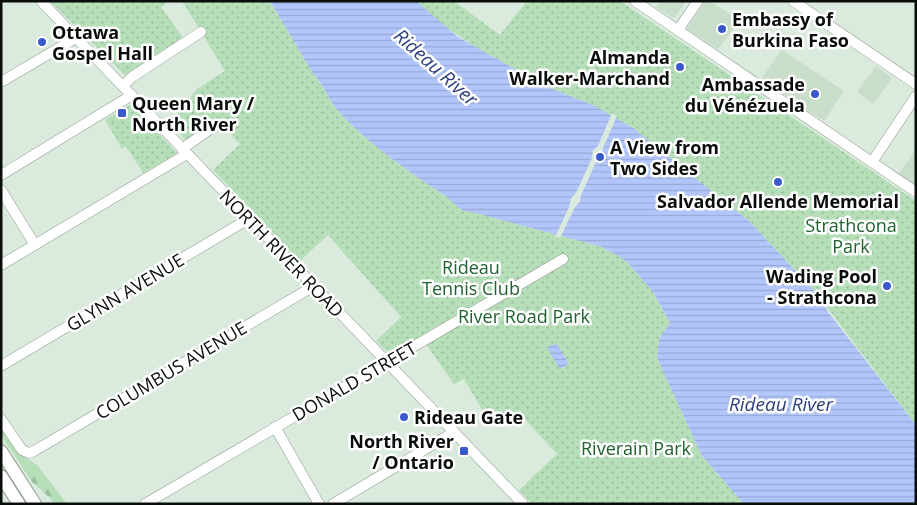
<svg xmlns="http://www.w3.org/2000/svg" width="917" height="505" font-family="'Open Sans',sans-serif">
  <defs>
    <pattern id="forest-firs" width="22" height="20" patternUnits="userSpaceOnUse" patternTransform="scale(1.25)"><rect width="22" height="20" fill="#b5deb9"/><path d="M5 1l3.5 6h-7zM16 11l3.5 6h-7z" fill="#9abd9e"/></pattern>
    <pattern id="park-dots" width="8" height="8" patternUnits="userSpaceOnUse" patternTransform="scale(1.25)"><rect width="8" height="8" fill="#b5deb9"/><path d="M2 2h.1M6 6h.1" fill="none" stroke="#9abd9e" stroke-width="1.8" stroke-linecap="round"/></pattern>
    <pattern id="water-rules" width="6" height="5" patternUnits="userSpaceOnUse" patternTransform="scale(1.25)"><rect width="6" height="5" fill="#b2c6fb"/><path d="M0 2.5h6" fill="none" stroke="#98a9d6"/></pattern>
  </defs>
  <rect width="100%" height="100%" fill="#daeadc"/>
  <g fill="#c8ddca">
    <polygon points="661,1 686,1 674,18 656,7"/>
    <polygon points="706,1 709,1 740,20 718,49 687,29"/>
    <polygon points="782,50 844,91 824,121 761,79"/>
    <polygon points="876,66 892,78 873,104 857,92"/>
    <polygon points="916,149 916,185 899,174"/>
  </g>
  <polygon fill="url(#forest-firs)" points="1,423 22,455 37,465 67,504 54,504 49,497 32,482 1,435"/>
  <g fill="url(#park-dots)">
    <polygon points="50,1 169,1 161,7 184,39 125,75"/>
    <path d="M182,1H270L312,72C323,84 327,99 338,111C369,145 408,171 447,197C456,204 460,211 472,212L599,246L619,256L628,263L653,292L670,323L659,339L657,358L702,456L744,504H532L519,490L557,454L521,415L504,425L498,415L488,420L464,379L454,384L426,344L400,360C391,353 383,349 376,341L401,317L328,235L300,261L213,170L240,144L217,119L188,142L170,124L197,89L225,71Z"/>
    <polygon points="415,1 454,1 500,35 527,1 620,1 916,201 916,425 817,294 750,222 633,128 593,105 547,87 472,45 446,27"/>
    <polygon points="131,104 177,153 143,173 126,146 122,149 105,120"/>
  </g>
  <g fill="url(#water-rules)">
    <path d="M270,1H416L458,37L547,87L593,105L633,128L750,222L817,294L828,312L916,425V504H744L702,456L657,358L659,339L670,323L653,292L628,263L619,256L599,246L472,212C460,212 456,204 447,197C408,171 369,145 338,111C328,99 323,84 312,72Z"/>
    <polygon points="556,343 569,364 560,369 547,348"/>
  </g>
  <polygon fill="#daeadc" points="612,113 617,116 603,148 602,155 597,160 581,195 580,202 575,207 560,238 555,237 569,207 571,198 576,193 592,158 593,150 598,146"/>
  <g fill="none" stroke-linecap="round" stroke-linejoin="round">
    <defs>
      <g id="minor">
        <polyline points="41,1 523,504"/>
        <polyline points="635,1 916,192"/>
        <polyline points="793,1 916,84"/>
        <polyline points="679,31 682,24 698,1"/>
        <polyline points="1,82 76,38"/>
        <polyline points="123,86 132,77 201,32"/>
        <polyline points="182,149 216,125"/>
        <polyline points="872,162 916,96"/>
        <polyline points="1,175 132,95"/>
        <polyline points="1,190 35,245"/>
        <polyline points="1,265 187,154"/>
        <polyline points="1,366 250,218"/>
        <polyline points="1,419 22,450 29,453 34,451 314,286"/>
        <polyline points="275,427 319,504"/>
        <polyline points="145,504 563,259"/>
        <polyline points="333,504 454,432"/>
      </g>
      <g id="major">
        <polyline points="1,451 35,504"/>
        <polyline points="1,476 19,504"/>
      </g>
    </defs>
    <use href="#minor" stroke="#8f9d90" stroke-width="11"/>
    <use href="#major" stroke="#8f9d90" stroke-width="14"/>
    <use href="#minor" stroke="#fff" stroke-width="10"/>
    <use href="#major" stroke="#fff" stroke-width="12"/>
  </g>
  <g fill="#3b59cb" stroke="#fff" stroke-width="2">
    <circle cx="722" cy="29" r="5"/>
    <circle cx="42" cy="42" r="5"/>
    <circle cx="680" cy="67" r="5"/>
    <circle cx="815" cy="94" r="5"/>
    <rect x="117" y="108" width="10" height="10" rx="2.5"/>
    <circle cx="600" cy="157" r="5"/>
    <circle cx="778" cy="182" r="5"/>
    <circle cx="887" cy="286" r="5"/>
    <circle cx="404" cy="417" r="5"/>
    <rect x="459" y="446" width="10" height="10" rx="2.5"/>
  </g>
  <g text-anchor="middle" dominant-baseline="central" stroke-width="5" stroke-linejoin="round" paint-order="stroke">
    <g font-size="18" font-weight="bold" fill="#090e0a" stroke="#fff" text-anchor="start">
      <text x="732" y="19">Embassy of<tspan x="732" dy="21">Burkina Faso</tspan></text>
      <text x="52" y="32">Ottawa<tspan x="52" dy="21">Gospel Hall</tspan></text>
      <text x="670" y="57" text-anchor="end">Almanda<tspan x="670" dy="21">Walker-Marchand</tspan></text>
      <text x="805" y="84" text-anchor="end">Ambassade<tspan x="805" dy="21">du Vénézuela</tspan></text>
      <text x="132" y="103">Queen Mary /<tspan x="132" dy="21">North River</tspan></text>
      <text x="610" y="147">A View from<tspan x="610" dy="21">Two Sides</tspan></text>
      <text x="778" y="201" text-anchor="middle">Salvador Allende Memorial</text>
      <text x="877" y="276" text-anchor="end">Wading Pool<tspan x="877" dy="21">- Strathcona</tspan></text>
      <text x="414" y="417">Rideau Gate</text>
      <text x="454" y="441" text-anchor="end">North River<tspan x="454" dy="21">/ Ontario</tspan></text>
    </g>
    <g font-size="18" fill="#1e632f" stroke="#fff">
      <text x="851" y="225">Strathcona<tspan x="851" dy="21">Park</tspan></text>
      <text x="471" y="267">Rideau<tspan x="471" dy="21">Tennis Club</tspan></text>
      <text x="524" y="316">River Road Park</text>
      <text x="636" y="448">Riverain Park</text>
    </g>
    <g font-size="18" fill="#090e0a" stroke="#fff">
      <text transform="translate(282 253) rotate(46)">NORTH RIVER ROAD</text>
      <text transform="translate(125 292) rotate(-31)">GLYNN AVENUE</text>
      <text transform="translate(171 370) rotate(-31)">COLUMBUS AVENUE</text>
      <text transform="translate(354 381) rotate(-30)">DONALD STREET</text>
    </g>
    <g font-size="19" font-style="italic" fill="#2d3f7e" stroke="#fff">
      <text transform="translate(436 67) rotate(42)">Rideau River</text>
      <text x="781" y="404">Rideau River</text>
    </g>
  </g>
  <rect width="917" height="505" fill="none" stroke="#090e0a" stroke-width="5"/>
</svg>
